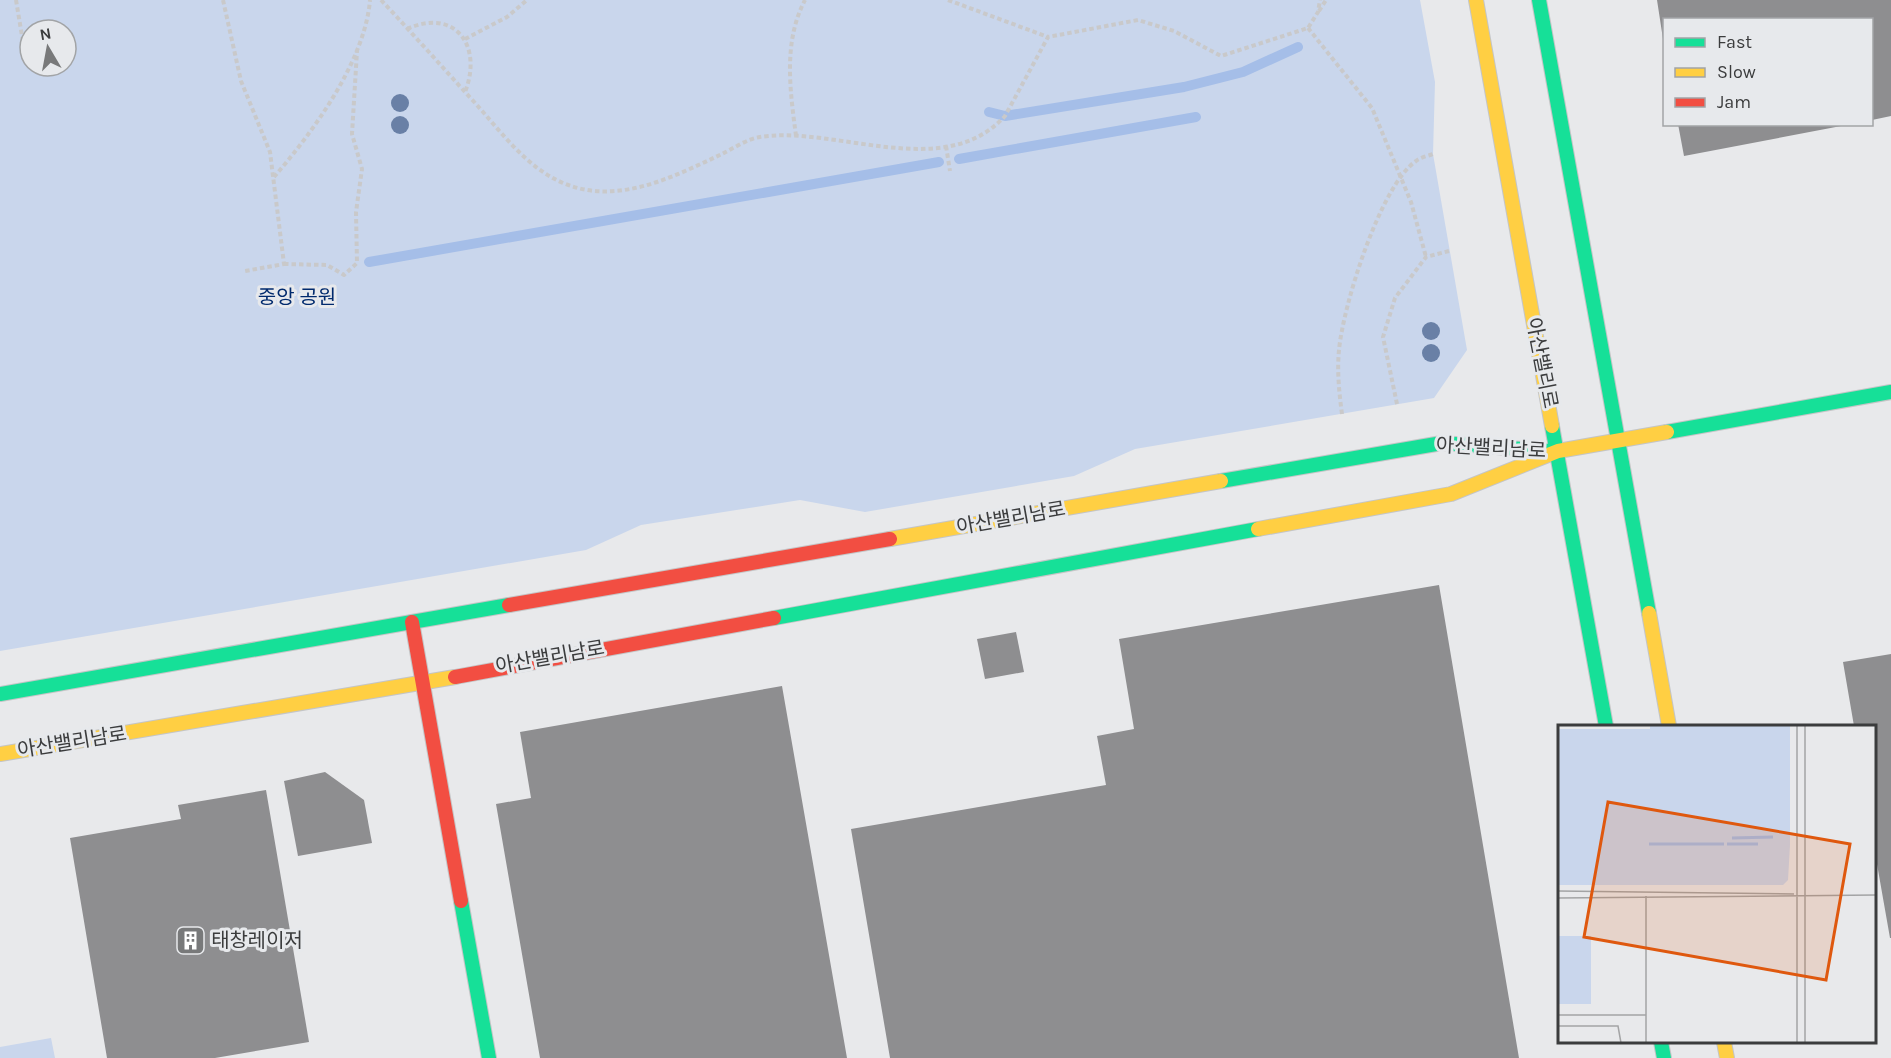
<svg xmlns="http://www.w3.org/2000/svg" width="1891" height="1058" font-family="Karla,'Noto Sans KR',sans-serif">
  <rect width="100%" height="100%" fill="#e8e9eb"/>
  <g fill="#c9d6ec" fill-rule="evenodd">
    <path d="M0,0H1420L1435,82L1433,154L1467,350L1434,398L1135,449L1074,476L865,512L800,500L641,525L586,550L0,651ZM30,30H66V66H30Z"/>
    <polygon points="51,1038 55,1058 0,1058 0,1047"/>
  </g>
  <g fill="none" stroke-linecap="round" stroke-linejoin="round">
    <g stroke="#a5bee8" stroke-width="10">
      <polyline points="989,112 1005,116 1184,87 1243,72 1298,47"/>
      <polyline points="959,159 1196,117"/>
      <polyline points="369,262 939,162"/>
    </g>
  </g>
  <g fill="#8e8e90">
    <polygon points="1657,0 1891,0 1891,116 1872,120 1872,20 1664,20 1663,39"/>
    <polygon points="1678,124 1841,124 1841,126 1684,156"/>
    <polygon points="1439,585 1519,1058 890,1058 851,829 1106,785 1097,736 1134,729 1119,639"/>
    <polygon points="1016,632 1024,672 985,679 977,639"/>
    <polygon points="1891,654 1891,938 1890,938 1874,847 1874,726 1854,726 1843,662"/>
    <polygon points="782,686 847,1058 540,1058 496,804 531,798 520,732"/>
    <polygon points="325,772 364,800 372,843 298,856 284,781"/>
    <polygon points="266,790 309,1042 215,1058 107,1058 70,838 181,819 178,805"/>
  </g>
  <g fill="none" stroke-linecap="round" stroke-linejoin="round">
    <defs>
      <g id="fast">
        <polyline points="1539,0 1649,613"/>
        <polyline points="1552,426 1606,726"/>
        <polyline points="1667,432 1891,392"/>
        <polyline points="1221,481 1442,443 1550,451"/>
        <polyline points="774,618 1258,529"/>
        <polyline points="0,694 509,605"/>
        <polyline points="461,901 489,1058"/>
        <polyline points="1661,1042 1664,1058"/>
      </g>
      <g id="slow">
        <polyline points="1476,0 1552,426"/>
        <polyline points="1258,529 1451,494 1558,451 1667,432"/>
        <polyline points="890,539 1221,481"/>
        <polyline points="1649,613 1669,726"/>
        <polyline points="0,754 455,677"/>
        <polyline points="1724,1042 1727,1058"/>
      </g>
      <g id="jam">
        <polyline points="509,605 890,539"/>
        <polyline points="412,622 461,901"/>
        <polyline points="455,677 774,618"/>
      </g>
    </defs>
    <use href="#fast" stroke="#c4c5c6" stroke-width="16"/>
    <use href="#slow" stroke="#c4c5c6" stroke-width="16"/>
    <use href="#jam" stroke="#c4c5c6" stroke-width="16"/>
    <g stroke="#c9c9ca" stroke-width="4" stroke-dasharray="4.5 3" stroke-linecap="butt">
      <polyline points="16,0 23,42"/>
      <polyline points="223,0 241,81 270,152 284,264 245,271"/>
      <path d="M381,0C413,34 444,69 476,104C502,133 526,167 563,183C617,206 673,177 722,154C734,148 747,139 760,137C835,125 944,183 1005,116L1048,37L1138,20L1174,31L1221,56L1308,28L1318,12L1320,0"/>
      <polyline points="948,0 1048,37"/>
      <polyline points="1319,11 1326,0"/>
      <polyline points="1308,28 1372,108 1411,202 1426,257"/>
      <path d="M407,29C456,7 483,47 465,92"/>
      <polyline points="465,39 507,17 527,0"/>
      <path d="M796,136C790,90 783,42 805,0"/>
      <polyline points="946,146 950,171"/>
      <path d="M274,177C313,132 365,61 370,0"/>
      <polyline points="284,264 327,265 344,275 357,263 356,212 362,169 352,134 357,51"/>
      <polyline points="1397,404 1383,337 1395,298 1426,257 1449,251"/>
      <path d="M1342,414C1339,392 1337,371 1339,350C1343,306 1380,186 1416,161C1421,157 1428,156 1433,154"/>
    </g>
    <use href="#fast" stroke="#16e098" stroke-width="14"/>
    <use href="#slow" stroke="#ffcf43" stroke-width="14"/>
    <use href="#jam" stroke="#f24e42" stroke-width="14"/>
  </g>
  <g fill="#6980a6">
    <circle cx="400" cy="103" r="9"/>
    <circle cx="400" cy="125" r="9"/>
    <circle cx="1431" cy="331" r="9"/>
    <circle cx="1431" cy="353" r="9"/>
  </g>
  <defs>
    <symbol id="building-square" viewBox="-11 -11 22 22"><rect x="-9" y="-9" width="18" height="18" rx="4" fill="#78797a" stroke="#e7e9ec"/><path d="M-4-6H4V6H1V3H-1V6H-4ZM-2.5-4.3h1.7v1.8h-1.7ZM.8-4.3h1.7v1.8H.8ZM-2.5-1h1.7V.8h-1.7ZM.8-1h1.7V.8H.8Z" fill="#fff"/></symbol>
  </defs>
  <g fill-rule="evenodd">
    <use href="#building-square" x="174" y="924" width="33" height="33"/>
  </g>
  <g text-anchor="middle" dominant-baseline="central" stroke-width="6" stroke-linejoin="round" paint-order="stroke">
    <g font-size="20" fill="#012a6d" stroke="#e7e9ec">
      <text x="297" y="297">중앙 공원</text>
    </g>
    <g font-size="20" fill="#3b3c3d" stroke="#e7e9ec">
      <text transform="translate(1542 363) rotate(79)">아산밸리로</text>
      <text transform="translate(1491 448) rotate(3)">아산밸리남로</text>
      <text transform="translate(1011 518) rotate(-10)">아산밸리남로</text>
      <text transform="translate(550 657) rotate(-10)">아산밸리남로</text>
      <text transform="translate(72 742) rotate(-9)">아산밸리남로</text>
    </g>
    <g font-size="20" fill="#3b3c3d" stroke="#e7e9ec" text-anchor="start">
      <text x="211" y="940">태창레이저</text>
    </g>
  </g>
  <g transform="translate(1558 725)">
    <rect width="318" height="318" fill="#e8e9eb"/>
    <path d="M92,0H232V120L230,155L225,160H0V4H92ZM0,211H33V279H0Z" fill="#c9d6ec"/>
    <path fill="none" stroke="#a5bee8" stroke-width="3" d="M174,113L215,112M91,119H166M169,119H200"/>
    <path fill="none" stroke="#a3a4a5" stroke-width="1.5" d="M239,0V318M247,0V318M0,166L236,169M0,173L318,170M0,290H88M0,301H60L63,318M88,318V171"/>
    <path fill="#df580e" fill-opacity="0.15" stroke="#df580e" stroke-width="3" d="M50,77L292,119L268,255L26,212Z"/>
    <rect width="318" height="318" fill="none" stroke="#3b3c3d" stroke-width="3"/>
  </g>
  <rect x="1663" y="18" width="210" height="108" fill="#e7e9ec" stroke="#a2a4a6" stroke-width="1.5"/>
  <rect x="1675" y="38" width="30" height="9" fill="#16e098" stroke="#a2a4a6" stroke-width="1.5"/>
  <text x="1717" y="48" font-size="18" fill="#3b3c3d">Fast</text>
  <rect x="1675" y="68" width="30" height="9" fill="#ffcf43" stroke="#a2a4a6" stroke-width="1.5"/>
  <text x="1717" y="78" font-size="18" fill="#3b3c3d">Slow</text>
  <rect x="1675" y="98" width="30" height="9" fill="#f24e42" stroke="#a2a4a6" stroke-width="1.5"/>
  <text x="1717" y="108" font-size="18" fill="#3b3c3d">Jam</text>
  <g transform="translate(48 48) rotate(350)"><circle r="28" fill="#e7e9ec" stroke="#a2a4a6" stroke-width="1.5"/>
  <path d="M0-4.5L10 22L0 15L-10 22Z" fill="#78797a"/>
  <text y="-9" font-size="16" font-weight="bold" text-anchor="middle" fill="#3b3c3d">N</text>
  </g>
</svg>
